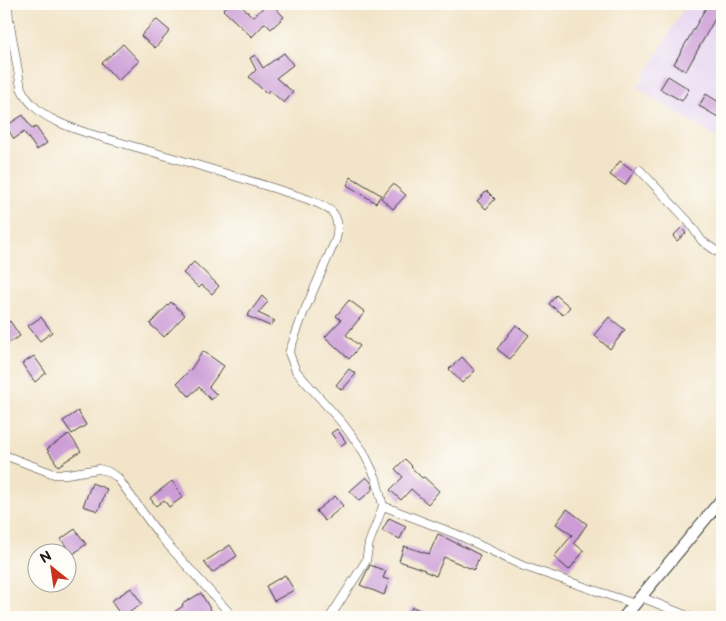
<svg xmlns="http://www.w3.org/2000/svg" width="726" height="621" font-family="'Balsamiq Sans',sans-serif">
  <rect width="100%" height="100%" fill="#fdfcf7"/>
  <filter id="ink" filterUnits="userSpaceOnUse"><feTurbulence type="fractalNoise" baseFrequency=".02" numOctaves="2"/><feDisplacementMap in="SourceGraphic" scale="10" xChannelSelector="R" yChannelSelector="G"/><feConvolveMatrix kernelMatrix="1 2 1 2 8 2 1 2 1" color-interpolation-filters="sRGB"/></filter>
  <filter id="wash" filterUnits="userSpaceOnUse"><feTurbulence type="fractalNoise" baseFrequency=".0096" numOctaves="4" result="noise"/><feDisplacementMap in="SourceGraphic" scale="20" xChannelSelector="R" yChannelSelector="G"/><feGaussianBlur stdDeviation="1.12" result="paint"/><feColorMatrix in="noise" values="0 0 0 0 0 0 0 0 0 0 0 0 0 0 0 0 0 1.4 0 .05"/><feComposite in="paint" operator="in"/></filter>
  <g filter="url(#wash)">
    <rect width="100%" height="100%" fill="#f2e4c8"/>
    <polygon fill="#e5d3f1" points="686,4 722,4 722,142 638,88"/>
    <g id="blocks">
      <g fill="#cc9cd7">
        <polygon points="229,4 239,4 253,17 267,4 272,4 284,17 271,29 265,23 252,37 223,10"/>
        <polygon points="708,4 722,4 722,6 686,71 674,64"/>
        <polygon points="156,19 170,31 155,48 141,36"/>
        <polygon points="123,44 139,61 118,81 102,63"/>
        <polygon points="284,53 293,65 276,78 293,92 284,103 269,90 267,93 263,90 249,77 256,70 250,58 255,55 263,68"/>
        <polygon points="668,76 689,89 682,101 660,89"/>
        <polygon points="706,94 722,104 722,111 718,117 699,106"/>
        <polygon points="23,115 32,129 36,127 47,143 37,150 24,132 14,139 6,126"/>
        <polygon points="620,161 634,171 625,185 610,175"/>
        <polygon points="351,177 381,195 376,203 347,185"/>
        <polygon points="393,184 406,195 393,209 381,198"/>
        <polygon points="487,191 495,199 486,209 477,201"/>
        <polygon points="681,228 686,233 677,241 673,236"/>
        <polygon points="194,262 219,286 212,294 202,285 199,288 183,273"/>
        <polygon points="556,295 570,307 563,315 549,304"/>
        <polygon points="262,296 268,302 258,313 275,321 270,326 247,316"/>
        <polygon points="349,300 365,312 346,335 360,346 349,359 325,337 341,320 336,316"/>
        <polygon points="171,302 185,315 164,337 150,324"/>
        <polygon points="41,317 52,332 40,341 28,326"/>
        <polygon points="609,317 625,330 610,349 594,335"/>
        <polygon points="10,321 20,336 9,343 4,335 4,326"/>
        <polygon points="516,325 529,335 510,359 497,349"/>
        <polygon points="203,351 224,366 209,387 217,395 211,400 199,387 189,396 177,383 191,369"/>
        <polygon points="34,356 46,373 35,382 22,364"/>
        <polygon points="462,357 475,371 462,383 449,369"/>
        <polygon points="349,369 356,374 342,390 336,385"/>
        <polygon points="78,411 86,425 72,434 63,421"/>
        <polygon points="337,429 346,442 340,446 331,433"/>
        <polygon points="69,434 81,451 58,466 47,449"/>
        <polygon points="405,459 412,466 411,467 422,478 424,477 439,491 428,504 411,489 401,500 390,490 403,477 395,469"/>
        <polygon points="366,477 371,482 373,489 359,501 350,491"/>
        <polygon points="172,481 183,497 169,507 164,500 156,506 150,498"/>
        <polygon points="92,483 107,489 98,511 83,506"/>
        <polygon points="335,496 343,506 325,521 316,511"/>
        <polygon points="567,509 587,524 574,543 584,551 569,570 554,557 572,535 556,524"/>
        <polygon points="389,518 406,526 400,539 382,531"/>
        <polygon points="75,529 86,544 72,555 61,539"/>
        <polygon points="438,534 480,555 474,570 444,557 436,576 424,571 425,570 399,561 404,546 429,554"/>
        <polygon points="230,545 237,556 212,573 204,562"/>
        <polygon points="370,565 386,571 383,578 389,580 384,595 360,585"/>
        <polygon points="285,575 294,590 274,601 266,586"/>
        <polygon points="131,588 142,604 122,617 111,601"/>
        <polygon points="201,593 213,614 207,617 167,617 183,606 182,604"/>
        <polygon points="412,607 438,617 408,617"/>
      </g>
    </g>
  </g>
  <g filter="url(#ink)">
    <use href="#blocks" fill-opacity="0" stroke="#3c3a36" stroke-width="1"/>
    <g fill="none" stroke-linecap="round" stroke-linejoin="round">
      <defs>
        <g id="street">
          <path d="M8,4L9,19L21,88C27,102 42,115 56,121C80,133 107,138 132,146C178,159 224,173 270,187C287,193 321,201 333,213C339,221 338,230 336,239L303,314L289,353L296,371L343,424L363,451L376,478L383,506L369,543L366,561L330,617"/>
          <polyline points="640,170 688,221 702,241 722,255"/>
          <polyline points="4,455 54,474 67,474 99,469 107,471 117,477 160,536 233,617"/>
          <polyline points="383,506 456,534 523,566 635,604"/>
          <polyline points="641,597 690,617"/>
        </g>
        <polyline id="primary" points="624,617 722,499"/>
      </defs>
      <use href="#street" stroke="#3c3a36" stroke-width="9"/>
      <use href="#primary" stroke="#3c3a36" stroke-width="13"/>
      <use href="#street" stroke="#fff" stroke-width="8"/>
      <use href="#primary" stroke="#fff" stroke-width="11"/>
    </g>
  </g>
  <rect width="726" height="621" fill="none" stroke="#fdfcf7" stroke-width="20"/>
  <g transform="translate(52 568) rotate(330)"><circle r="24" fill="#fdfcf7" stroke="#a3a29f"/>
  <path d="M0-4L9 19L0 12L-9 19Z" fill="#c8321e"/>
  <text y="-8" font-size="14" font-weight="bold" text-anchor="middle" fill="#1c1c1c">N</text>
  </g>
</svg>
